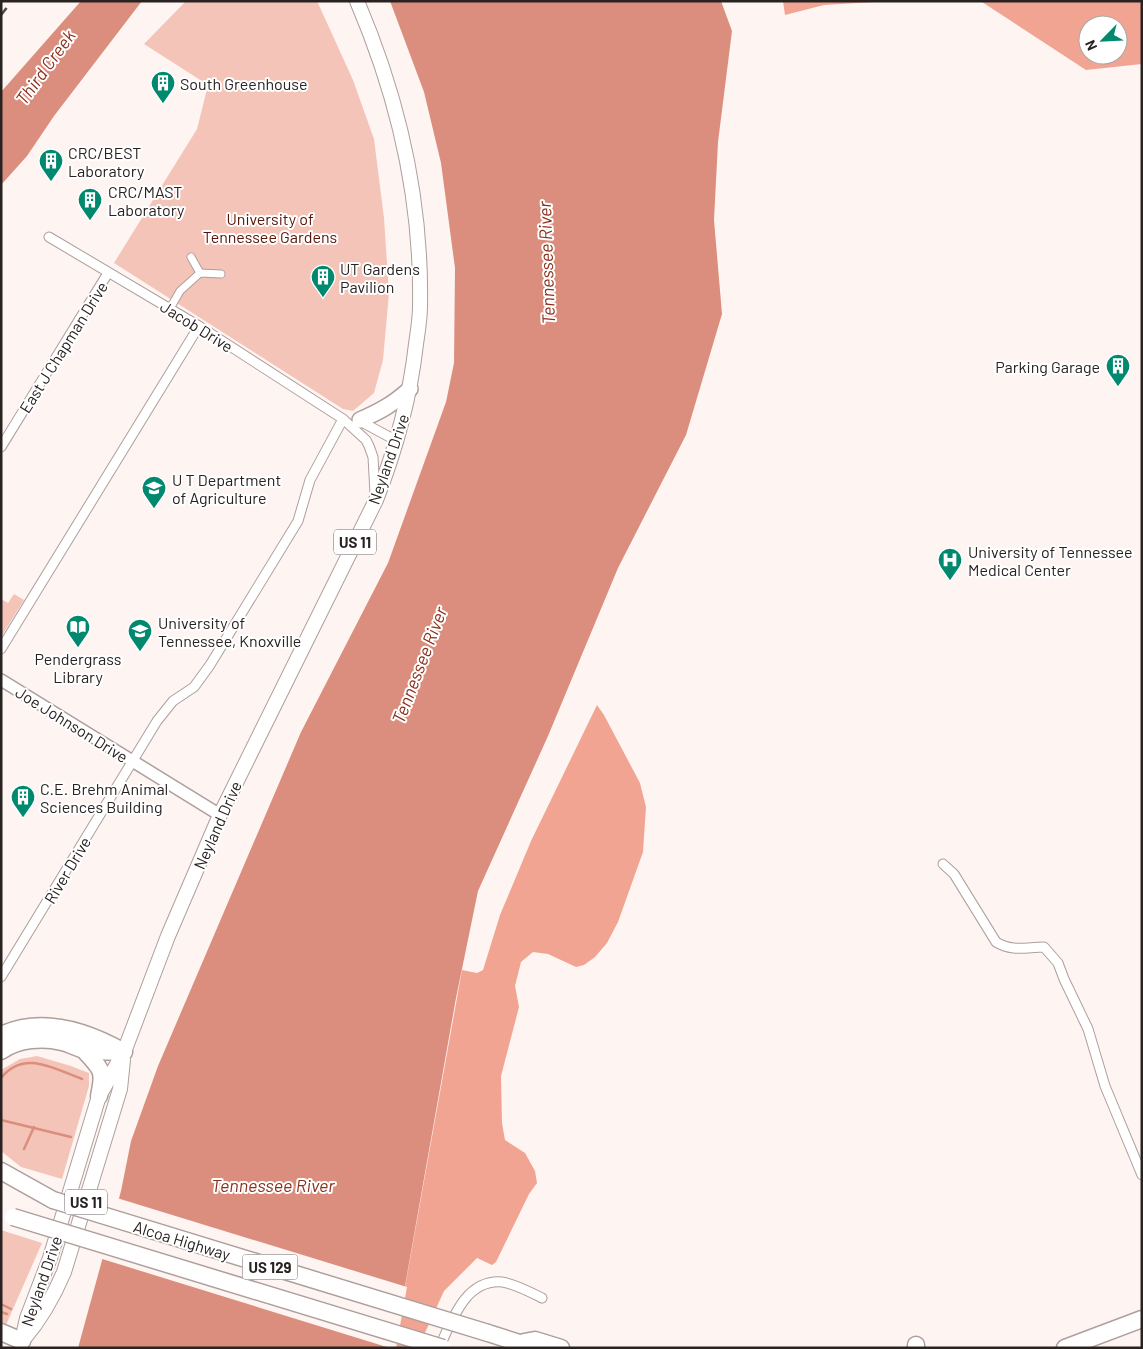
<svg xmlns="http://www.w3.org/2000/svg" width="1143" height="1349" font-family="Barlow,sans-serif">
  <rect width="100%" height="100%" fill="#fef5f2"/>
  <g fill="#f5c4b8">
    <polygon points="186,1 317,1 353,80 374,139 384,218 389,293 383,360 374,393 353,411 343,409 114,263 197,129 208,85 144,44"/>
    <polygon points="14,594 24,600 1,637 1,599 8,603"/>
    <polygon points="37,1056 71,1066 89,1073 89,1086 62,1179 21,1167 1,1151 1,1070 20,1059"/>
    <polygon points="1,1230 42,1243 6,1325 1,1323"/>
  </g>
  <g fill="#f2a492" fill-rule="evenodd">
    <polygon points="783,1 892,1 824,5 785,15"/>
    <path d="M977,1H1142V64L1086,70L982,2ZM1088,25H1118V55H1088Z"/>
    <polygon points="597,705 604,715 640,783 646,807 643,852 618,922 607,943 595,957 584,965 576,967 548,954 533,952 521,962 515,986 519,1007 501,1076 502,1123 505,1140 525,1153 535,1171 537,1183 529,1194 496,1262 492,1265 477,1258 444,1291 418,1348 394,1348 462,970 477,973 483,970 500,915 531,841"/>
  </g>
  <g fill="#db8e7d">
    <polygon points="81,1 142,1 54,116 27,156 1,185 1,92"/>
    <polygon points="390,1 721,1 732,31 718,142 714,220 722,314 686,435 618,568 548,736 478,891 456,998 394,1348 78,1348 121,1191 131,1141 158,1066 301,732 388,563 446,402 454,363 455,268 441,163 424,92"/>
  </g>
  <polygon fill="#fef5f2" points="117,1198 407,1287 396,1348 390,1348 99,1258"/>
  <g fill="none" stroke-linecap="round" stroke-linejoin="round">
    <g stroke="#db8e7d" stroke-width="2.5">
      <path d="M1,1078C24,1049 54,1069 82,1079"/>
      <polyline points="1,1120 71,1137"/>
      <polyline points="24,1149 34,1127"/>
      <polyline points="1,1304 11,1309"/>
      <polyline points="1,1312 7,1314"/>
    </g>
    <defs>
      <g id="pedestrian">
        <polyline points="191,257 200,273"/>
        <polyline points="172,305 180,291 200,273 221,274"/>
      </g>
      <g id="minor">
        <polyline points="49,237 199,326 343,419 366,440 369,446 373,457 375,494"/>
        <polyline points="358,420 397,441"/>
        <polyline points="1,447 108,273"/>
        <polyline points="1,649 199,326"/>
        <path d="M943,864L954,874L996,942C1012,952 1027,947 1044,947L1058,963L1064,979L1088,1029L1105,1086L1142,1175"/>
        <polyline points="1,977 157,721 173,701 194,687 210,665 298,521 310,480 343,419"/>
        <path d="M439,1348C452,1321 465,1279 502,1282C515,1284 530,1292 542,1298"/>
      </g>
      <polyline id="tertiary" points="1,680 220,815"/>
      <g id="primary">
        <path d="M23,1340C41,1319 53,1298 64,1272L120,1089L123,1060"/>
        <path d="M22,1341L27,1318L50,1258L99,1096L124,1052L168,936L220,815L376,500C396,449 410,398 416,344C418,331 420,318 420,306C422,201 398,97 357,1"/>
      </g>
      <path id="trunk" d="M360,420C381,411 393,404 410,389"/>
      <g id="motorway">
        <path d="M1,1035C42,1016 87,1031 124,1052"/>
        <path d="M84,1050C101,1070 105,1069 99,1096"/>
        <path d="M1,1051C18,1039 43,1037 62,1042C70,1044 77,1048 85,1050C97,1052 109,1051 121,1052"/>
        <polyline points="1,1171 53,1200"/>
        <polyline points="1,1332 22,1341"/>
        <polyline points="488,1333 535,1348"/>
        <polyline points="524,1342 535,1340 561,1348"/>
        <polyline points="916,1345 916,1348"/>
        <polyline points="1065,1348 1142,1319"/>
      </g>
    </defs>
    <use href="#pedestrian" stroke="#ad9f9c" stroke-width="9"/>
    <use href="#minor" stroke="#ad9f9c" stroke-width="11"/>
    <use href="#tertiary" stroke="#ad9f9c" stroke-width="14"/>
    <use href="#primary" stroke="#ad9f9c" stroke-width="16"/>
    <use href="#trunk" stroke="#ad9f9c" stroke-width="18"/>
    <use href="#motorway" stroke="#ad9f9c" stroke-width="19"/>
    <use href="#pedestrian" stroke="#fff" stroke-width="7"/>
    <use href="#minor" stroke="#fff" stroke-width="9"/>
    <use href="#tertiary" stroke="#fff" stroke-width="11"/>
    <use href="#primary" stroke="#fff" stroke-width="14"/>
    <use href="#trunk" stroke="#fff" stroke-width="15"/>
    <use href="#motorway" stroke="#fff" stroke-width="16"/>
    <polyline stroke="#4d4745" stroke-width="2.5" stroke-dasharray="9 9" stroke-linecap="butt" points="1,15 12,1"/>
    <defs>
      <g id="motorway-bridge">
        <polyline points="53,1200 488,1333"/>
        <polyline points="13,1217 443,1348"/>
      </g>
    </defs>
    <use href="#motorway-bridge" stroke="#ad9f9c" stroke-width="19" stroke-linecap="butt"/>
    <use href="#motorway-bridge" stroke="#fff" stroke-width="16"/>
  </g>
  <defs>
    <symbol id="building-pin" viewBox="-11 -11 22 30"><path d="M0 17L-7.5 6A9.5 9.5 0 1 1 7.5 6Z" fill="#00896f" stroke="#fff"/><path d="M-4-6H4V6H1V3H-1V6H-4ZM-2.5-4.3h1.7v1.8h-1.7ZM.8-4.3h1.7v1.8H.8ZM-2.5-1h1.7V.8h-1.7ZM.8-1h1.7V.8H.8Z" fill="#fff"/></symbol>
    <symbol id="school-pin" viewBox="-11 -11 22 30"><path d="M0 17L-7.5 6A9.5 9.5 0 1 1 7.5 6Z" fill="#00896f" stroke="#fff"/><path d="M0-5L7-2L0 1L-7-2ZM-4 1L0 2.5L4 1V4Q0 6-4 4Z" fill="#fff"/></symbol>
    <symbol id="hospital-pin" viewBox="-11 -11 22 30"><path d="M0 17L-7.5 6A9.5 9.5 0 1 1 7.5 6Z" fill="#00896f" stroke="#fff"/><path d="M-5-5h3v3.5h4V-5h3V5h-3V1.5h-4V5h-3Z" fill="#fff"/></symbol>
    <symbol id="library-pin" viewBox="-11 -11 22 30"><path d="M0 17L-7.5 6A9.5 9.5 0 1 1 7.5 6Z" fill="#00896f" stroke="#fff"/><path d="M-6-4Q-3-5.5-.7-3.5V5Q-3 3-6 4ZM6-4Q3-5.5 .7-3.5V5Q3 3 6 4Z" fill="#fff"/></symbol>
    <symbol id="university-pin" viewBox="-11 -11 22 30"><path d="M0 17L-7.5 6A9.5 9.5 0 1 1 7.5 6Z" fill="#00896f" stroke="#fff"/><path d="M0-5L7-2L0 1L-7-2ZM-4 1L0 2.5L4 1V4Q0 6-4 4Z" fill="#fff"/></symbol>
  </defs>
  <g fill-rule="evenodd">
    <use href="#building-pin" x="149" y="69" width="28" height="38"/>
    <use href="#building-pin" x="37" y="147" width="28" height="38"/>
    <use href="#building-pin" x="76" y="186" width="28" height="38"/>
    <use href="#building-pin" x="309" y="263" width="28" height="38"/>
    <use href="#building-pin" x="1104" y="352" width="28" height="38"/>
    <use href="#school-pin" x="140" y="474" width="28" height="38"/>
    <use href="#hospital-pin" x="936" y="546" width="28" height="38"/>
    <use href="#library-pin" x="64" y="613" width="28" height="38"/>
    <use href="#university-pin" x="126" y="617" width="28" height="38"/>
    <use href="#building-pin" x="9" y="783" width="28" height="38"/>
  </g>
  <g text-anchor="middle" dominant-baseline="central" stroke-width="4" stroke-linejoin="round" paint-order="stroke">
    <g fill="#fff" stroke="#686464" stroke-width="1">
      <rect x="334" y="529.5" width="42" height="25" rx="4"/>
      <rect x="65" y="1189.5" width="42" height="25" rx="4"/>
      <rect x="242.5" y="1254.5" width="55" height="25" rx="4"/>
    </g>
    <g font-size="15" font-weight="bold" fill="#282221">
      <text x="355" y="542">US 11</text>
      <text x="86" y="1202">US 11</text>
      <text x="270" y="1267">US 129</text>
    </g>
    <g font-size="16" fill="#282221" stroke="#fff" text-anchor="start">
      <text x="180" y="83">South Greenhouse</text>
      <text x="68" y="152">CRC/BEST<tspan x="68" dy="18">Laboratory</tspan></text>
      <text x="108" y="191">CRC/MAST<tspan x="108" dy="18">Laboratory</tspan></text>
      <text x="340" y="268">UT Gardens<tspan x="340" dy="18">Pavilion</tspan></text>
      <text x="1100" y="366" text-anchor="end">Parking Garage</text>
      <text x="172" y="479">U T Department<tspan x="172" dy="18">of Agriculture</tspan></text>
      <text x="968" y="551">University of Tennessee<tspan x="968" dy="18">Medical Center</tspan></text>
      <text x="158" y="622">University of<tspan x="158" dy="18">Tennessee, Knoxville</tspan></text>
      <text x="78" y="658" text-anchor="middle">Pendergrass<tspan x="78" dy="18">Library</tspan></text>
      <text x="40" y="788">C.E. Brehm Animal<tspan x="40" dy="18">Sciences Building</tspan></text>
    </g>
    <g font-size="16" fill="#571306" stroke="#fff">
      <text x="270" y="218">University of<tspan x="270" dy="18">Tennessee Gardens</tspan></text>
    </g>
    <g font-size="16" fill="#282221" stroke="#fff">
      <text transform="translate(197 326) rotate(32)">Jacob Drive</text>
      <text transform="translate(63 347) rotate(-58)">East J Chapman Drive</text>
      <text transform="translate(388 459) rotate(-71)">Neyland Drive</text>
      <text transform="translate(72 724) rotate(32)">Joe Johnson Drive</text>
      <text transform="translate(217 825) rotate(-66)">Neyland Drive</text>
      <text transform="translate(67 870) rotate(-59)">River Drive</text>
      <text transform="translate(182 1240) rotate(17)">Alcoa Highway</text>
      <text transform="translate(41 1281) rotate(-71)">Neyland Drive</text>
    </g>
    <g font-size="18" font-style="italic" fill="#8b301d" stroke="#fff">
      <text transform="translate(45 67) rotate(-54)">Third Creek</text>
      <text transform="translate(546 263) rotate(-92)">Tennessee River</text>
      <text transform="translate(419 665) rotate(-69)">Tennessee River</text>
      <text x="273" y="1185">Tennessee River</text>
    </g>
  </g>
  <rect width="1143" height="1349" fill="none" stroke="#282221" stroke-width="5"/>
  <g transform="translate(1103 40) rotate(246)"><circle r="24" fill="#ffffff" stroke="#a9a7a6"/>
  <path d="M0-4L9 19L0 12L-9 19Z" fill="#00896f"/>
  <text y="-8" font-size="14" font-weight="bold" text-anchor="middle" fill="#282221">N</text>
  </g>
</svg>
